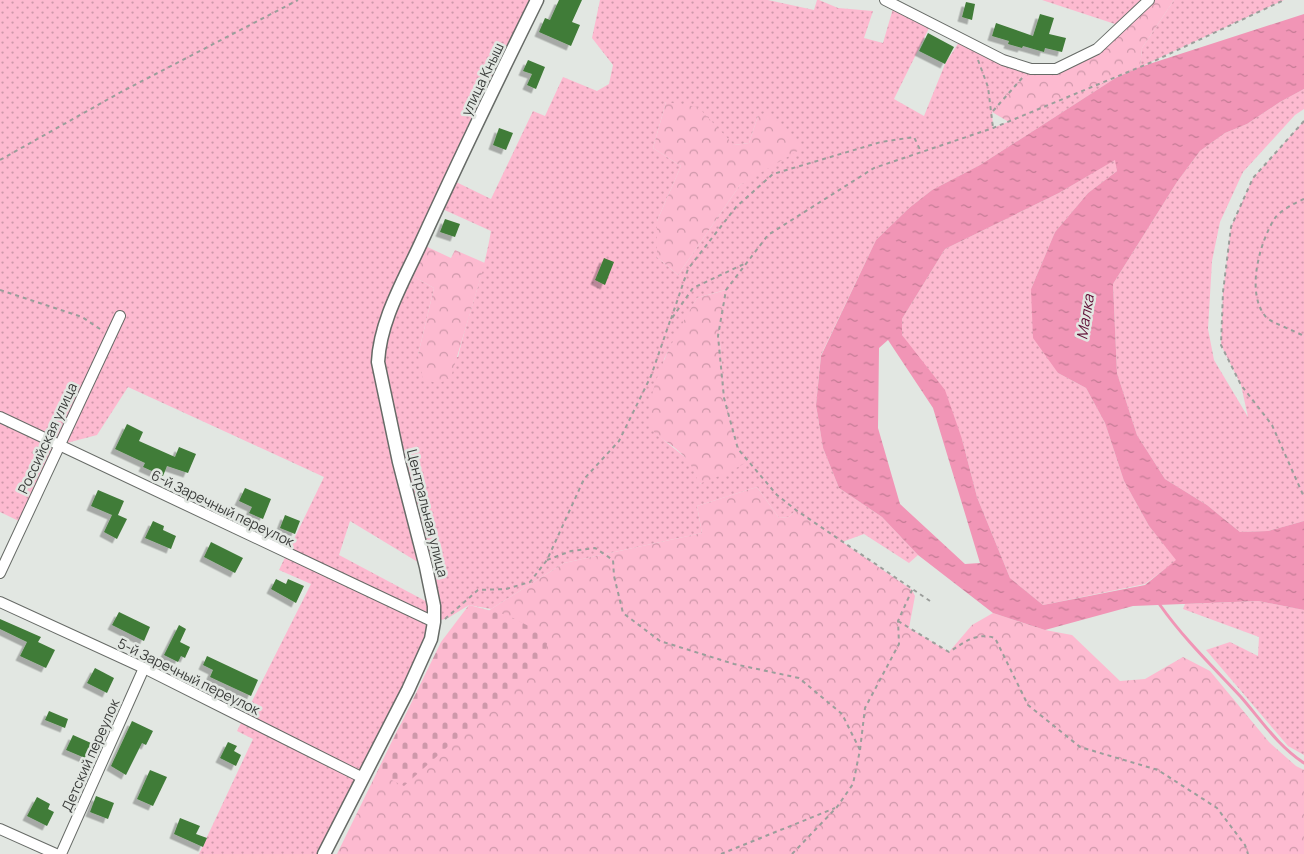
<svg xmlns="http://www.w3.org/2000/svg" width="1304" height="854" font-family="Manrope,sans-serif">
  <defs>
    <pattern id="grass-dots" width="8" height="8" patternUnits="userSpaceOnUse" patternTransform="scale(1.25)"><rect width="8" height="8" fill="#fdbad0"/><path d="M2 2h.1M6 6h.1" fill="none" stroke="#ce98aa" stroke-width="1.8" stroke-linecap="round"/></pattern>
    <pattern id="forest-crowns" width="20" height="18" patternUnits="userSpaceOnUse" patternTransform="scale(1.25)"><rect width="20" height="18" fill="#fdbad0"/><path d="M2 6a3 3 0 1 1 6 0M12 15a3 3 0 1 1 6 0" fill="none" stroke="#ce98aa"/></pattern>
    <pattern id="cemetery-stones" width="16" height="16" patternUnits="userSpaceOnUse" patternTransform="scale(1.25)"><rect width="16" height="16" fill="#fdbad0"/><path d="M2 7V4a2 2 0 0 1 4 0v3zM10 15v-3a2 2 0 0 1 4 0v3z" fill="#ce98aa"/></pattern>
    <pattern id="water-ripples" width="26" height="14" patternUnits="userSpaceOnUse" patternTransform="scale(1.25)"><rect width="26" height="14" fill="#f195b6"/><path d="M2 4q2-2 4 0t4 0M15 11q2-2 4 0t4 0" fill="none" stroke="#c47b95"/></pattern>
    <filter id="shadow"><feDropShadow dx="-4.5" dy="4.5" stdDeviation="0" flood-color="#0004"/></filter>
  </defs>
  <rect width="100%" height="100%" fill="#e2e7e2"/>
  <g fill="url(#grass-dots)" fill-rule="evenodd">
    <path d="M0,0H537L450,179L491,199L533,111L545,116L563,77L597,91L609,84L613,65L592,38L600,0H768L814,10L817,0H819L838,8L873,11L864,38L883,43L894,5L931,24L894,99L924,116L945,64L961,39L1031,69L1005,95L992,112L993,128L1117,77L980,165L932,190L909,208L876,240L821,355L816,405L823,448L839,488L882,517L918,555L909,563L864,534L842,542L796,510L789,517L779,518L757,487L697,506L702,533L564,563L491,609L469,605L448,618L435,622L324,854H199L253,739L237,731L311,584L279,570L324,477L128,387L97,435L59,445L23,523L0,512ZM666,102L734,145L749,143L758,116L756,174L740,185L678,275L657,257V221L681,166L653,148ZM438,207L491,231C484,274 468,314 458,357L418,355L434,288L407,273ZM725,290L719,329L724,398L738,449L700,484L690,461L656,434L664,359L697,298ZM350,521L426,567L433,605L339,555Z"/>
    <polygon points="1042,0 1149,0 1121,26"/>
    <polygon points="1174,0 1284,0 1140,67 1142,48"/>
    <polygon points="1304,89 1304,109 1295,115 1243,172 1220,222 1212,261 1208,329 1214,360 1248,417 1241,385 1221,345 1223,292 1231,227 1253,178 1304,121 1304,521 1268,531 1240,532 1207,505 1165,479 1137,435 1117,373 1113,284 1177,182 1200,151 1225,133 1247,124 1280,102"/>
    <polygon points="1116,159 1117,171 1088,193 1055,232 1031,289 1058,373 1086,388 1105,423 1124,481 1149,526 1177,560 1145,584 1043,605 1010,578 977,497 962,439 902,335 902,319 945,249 1059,193"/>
    <polygon points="1258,601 1304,610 1304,755 1288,746 1206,650 1230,642 1258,656 1259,637 1183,609 1185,604"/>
  </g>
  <g fill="url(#forest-crowns)">
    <polygon points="1149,0 1174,0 1142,48 1140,67 1009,122 992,112 1005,95 1031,69 1056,69 1097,48"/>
    <polygon points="666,102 698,107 734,145 749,143 758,116 767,112 787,129 801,149 740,185 678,275 657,257 657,221 681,166 653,148"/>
    <polygon points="421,244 451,258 455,250 485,263 451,377 438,384 423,378 418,355 434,288 407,273"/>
    <path d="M726,290L719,329L724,398L738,449L749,461L729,472L699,484C692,464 688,458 671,445C666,441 659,438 655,433C634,405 681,325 697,298Z"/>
    <polygon points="757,487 779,518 789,517 796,510 912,590 915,596 909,628 949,652 972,625 993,613 1045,630 1072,635 1120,681 1145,679 1183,657 1210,671 1269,742 1296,766 1304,770 1304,854 337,854 397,731 449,643 491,609 564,563 702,533 697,506"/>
  </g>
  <polygon fill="url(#cemetery-stones)" points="469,605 507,615 548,636 545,659 404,786 377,773 441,642"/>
  <path fill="url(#water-ripples)" fill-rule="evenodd" d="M1304,14V89L1280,102L1247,124L1225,133L1200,151L1177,182L1113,284L1117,373L1137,435L1165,479L1207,505L1240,532L1268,531L1304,521V610L1258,601L1133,606L1045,630L993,613L918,555L882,517L839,488L823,448L816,405L821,356L876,240L909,208L932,190L980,165L1117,77L1140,67ZM1115,160L1117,171L1088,193L1055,232L1031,289L1033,338L1058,373L1086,388L1105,423L1124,481L1149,526L1176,560L1145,585L1043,605L1010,578L977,497L962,439L945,390L902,335V319L945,249L1059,193ZM888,340L933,408L980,563L965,564L900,504L878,428L879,348Z"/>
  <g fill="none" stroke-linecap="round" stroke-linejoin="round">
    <path stroke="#f195b6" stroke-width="3" d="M1160,605C1184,639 1213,667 1241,697C1261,720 1278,746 1304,763"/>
  </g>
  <g fill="#407b38" filter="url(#shadow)">
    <polygon points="559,0 582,0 572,22 580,25 571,46 539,32 545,18 550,20"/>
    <polygon points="966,2 975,4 972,20 962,17"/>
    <polygon points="1040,14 1054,18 1049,34 1066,38 1062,52 1045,48 1044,52 1023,46 1022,48 1008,44 1009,41 992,36 996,23 1033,36"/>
    <polygon points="928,33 954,47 945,64 919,51"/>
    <polygon points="528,60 545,67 536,89 527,85 532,74 523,71"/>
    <polygon points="499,128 513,133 506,150 493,145"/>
    <polygon points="445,219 460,224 455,237 440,232"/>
    <polygon points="604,258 614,262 605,285 595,280"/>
    <polygon points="127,424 143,432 139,441 175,457 179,447 196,454 188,473 167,466 163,476 143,467 145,463 115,449"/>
    <polygon points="245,488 271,499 263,519 249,513 252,507 239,501"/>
    <polygon points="98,490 124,501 118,515 127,519 117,539 104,532 112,515 91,506"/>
    <polygon points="285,515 300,521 295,534 280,528"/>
    <polygon points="153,521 164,526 163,530 176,536 171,549 145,538"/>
    <polygon points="211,542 243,558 235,573 204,557"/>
    <polygon points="276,579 286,584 288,579 304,586 296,603 271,589"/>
    <polygon points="119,612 150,627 144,641 112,625"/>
    <polygon points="0,619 41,637 38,642 55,650 46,668 20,656 27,642 0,629"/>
    <polygon points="179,625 186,629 180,642 190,647 185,658 181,656 178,662 164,655"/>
    <polygon points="207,656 258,680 251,696 210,677 213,670 203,665"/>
    <polygon points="95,668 114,678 107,693 87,683"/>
    <polygon points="49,711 68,719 65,728 45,720"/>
    <polygon points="132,721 153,731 146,745 142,743 126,775 111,766"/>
    <polygon points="73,735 91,743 85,758 66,750"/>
    <polygon points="228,742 237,746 234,751 241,755 236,766 220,758"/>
    <polygon points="150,770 167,777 153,806 137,799"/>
    <polygon points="96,796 114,803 108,819 90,812"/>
    <polygon points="37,797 50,804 48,809 54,812 47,826 27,816"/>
    <polygon points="180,818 200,826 196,834 207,838 203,847 174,834"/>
  </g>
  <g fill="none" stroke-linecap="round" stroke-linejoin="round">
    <defs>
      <g id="minor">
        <polyline points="885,0 1003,60 1031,69 1056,69 1097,49 1149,0"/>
        <polyline points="0,417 434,622"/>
        <polyline points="0,573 120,316"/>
        <polyline points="0,602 144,668 363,778"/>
        <polyline points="0,829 56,854"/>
        <polyline points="61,854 144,668"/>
      </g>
      <path id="tertiary" d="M324,854L408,690L431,639L434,622V606L426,567L399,462L378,362C380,321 403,282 420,245C458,162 497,81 537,0"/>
    </defs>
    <use href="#minor" stroke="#676b67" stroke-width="12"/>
    <use href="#tertiary" stroke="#676b67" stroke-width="15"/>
    <g stroke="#9b9e9b" stroke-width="2" stroke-dasharray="4 4" stroke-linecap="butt">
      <polyline points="978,60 988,87 993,128"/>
      <polyline points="993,111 1023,77"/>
      <polyline points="1304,121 1253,178 1231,227 1223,292 1221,345 1241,385 1272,425 1304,497"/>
      <polyline points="0,160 121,92 298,0"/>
      <path d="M1304,199C1295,203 1281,210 1275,218C1260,241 1245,293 1266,317C1272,323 1295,331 1304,336"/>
      <polyline points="0,290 82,317 103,331"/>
      <polyline points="671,319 688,269 736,207 773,174 881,142 914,137 921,152"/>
      <polyline points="547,560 571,551 595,548 613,560 614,576 623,613 660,641 734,664 799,678 842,714 860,750"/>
      <polyline points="930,601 796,510 777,495 738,449 724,398 718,336 726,290 768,235 874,168 993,128 1152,62 1284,0"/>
      <polyline points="445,619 478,590 506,589 530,582 547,560 584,479 619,441 651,376 670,321 693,288 744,264"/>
      <path d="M898,621L949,652C965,642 976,632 995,638L1028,705L1080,747L1158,770L1217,808L1245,845L1248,854"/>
      <polyline points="721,854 835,808"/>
      <polyline points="792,854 837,807 853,784 860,750 865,708 899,644 898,621 912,590"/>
    </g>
    <use href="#minor" stroke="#fff" stroke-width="10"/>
    <use href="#tertiary" stroke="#fff" stroke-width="12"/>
  </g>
  <g text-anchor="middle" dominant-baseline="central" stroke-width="5" stroke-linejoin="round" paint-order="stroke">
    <g font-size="14" fill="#3a3c3a" stroke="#e2e7e2">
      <text transform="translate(482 79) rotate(-64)">улица Кныш</text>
      <text transform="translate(47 438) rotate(-65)">Российская улица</text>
      <text transform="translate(223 508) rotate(26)">6-й Заречный переулок</text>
      <text transform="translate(428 513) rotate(76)">Центральная улица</text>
      <text transform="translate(189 676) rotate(26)">5-й Заречный переулок</text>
      <text transform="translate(90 755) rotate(-66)">Детский переулок</text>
    </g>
    <g font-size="15" font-style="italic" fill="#5e0c34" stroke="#e2e7e2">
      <text transform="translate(1085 317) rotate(-81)">Малка</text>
    </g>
  </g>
</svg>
